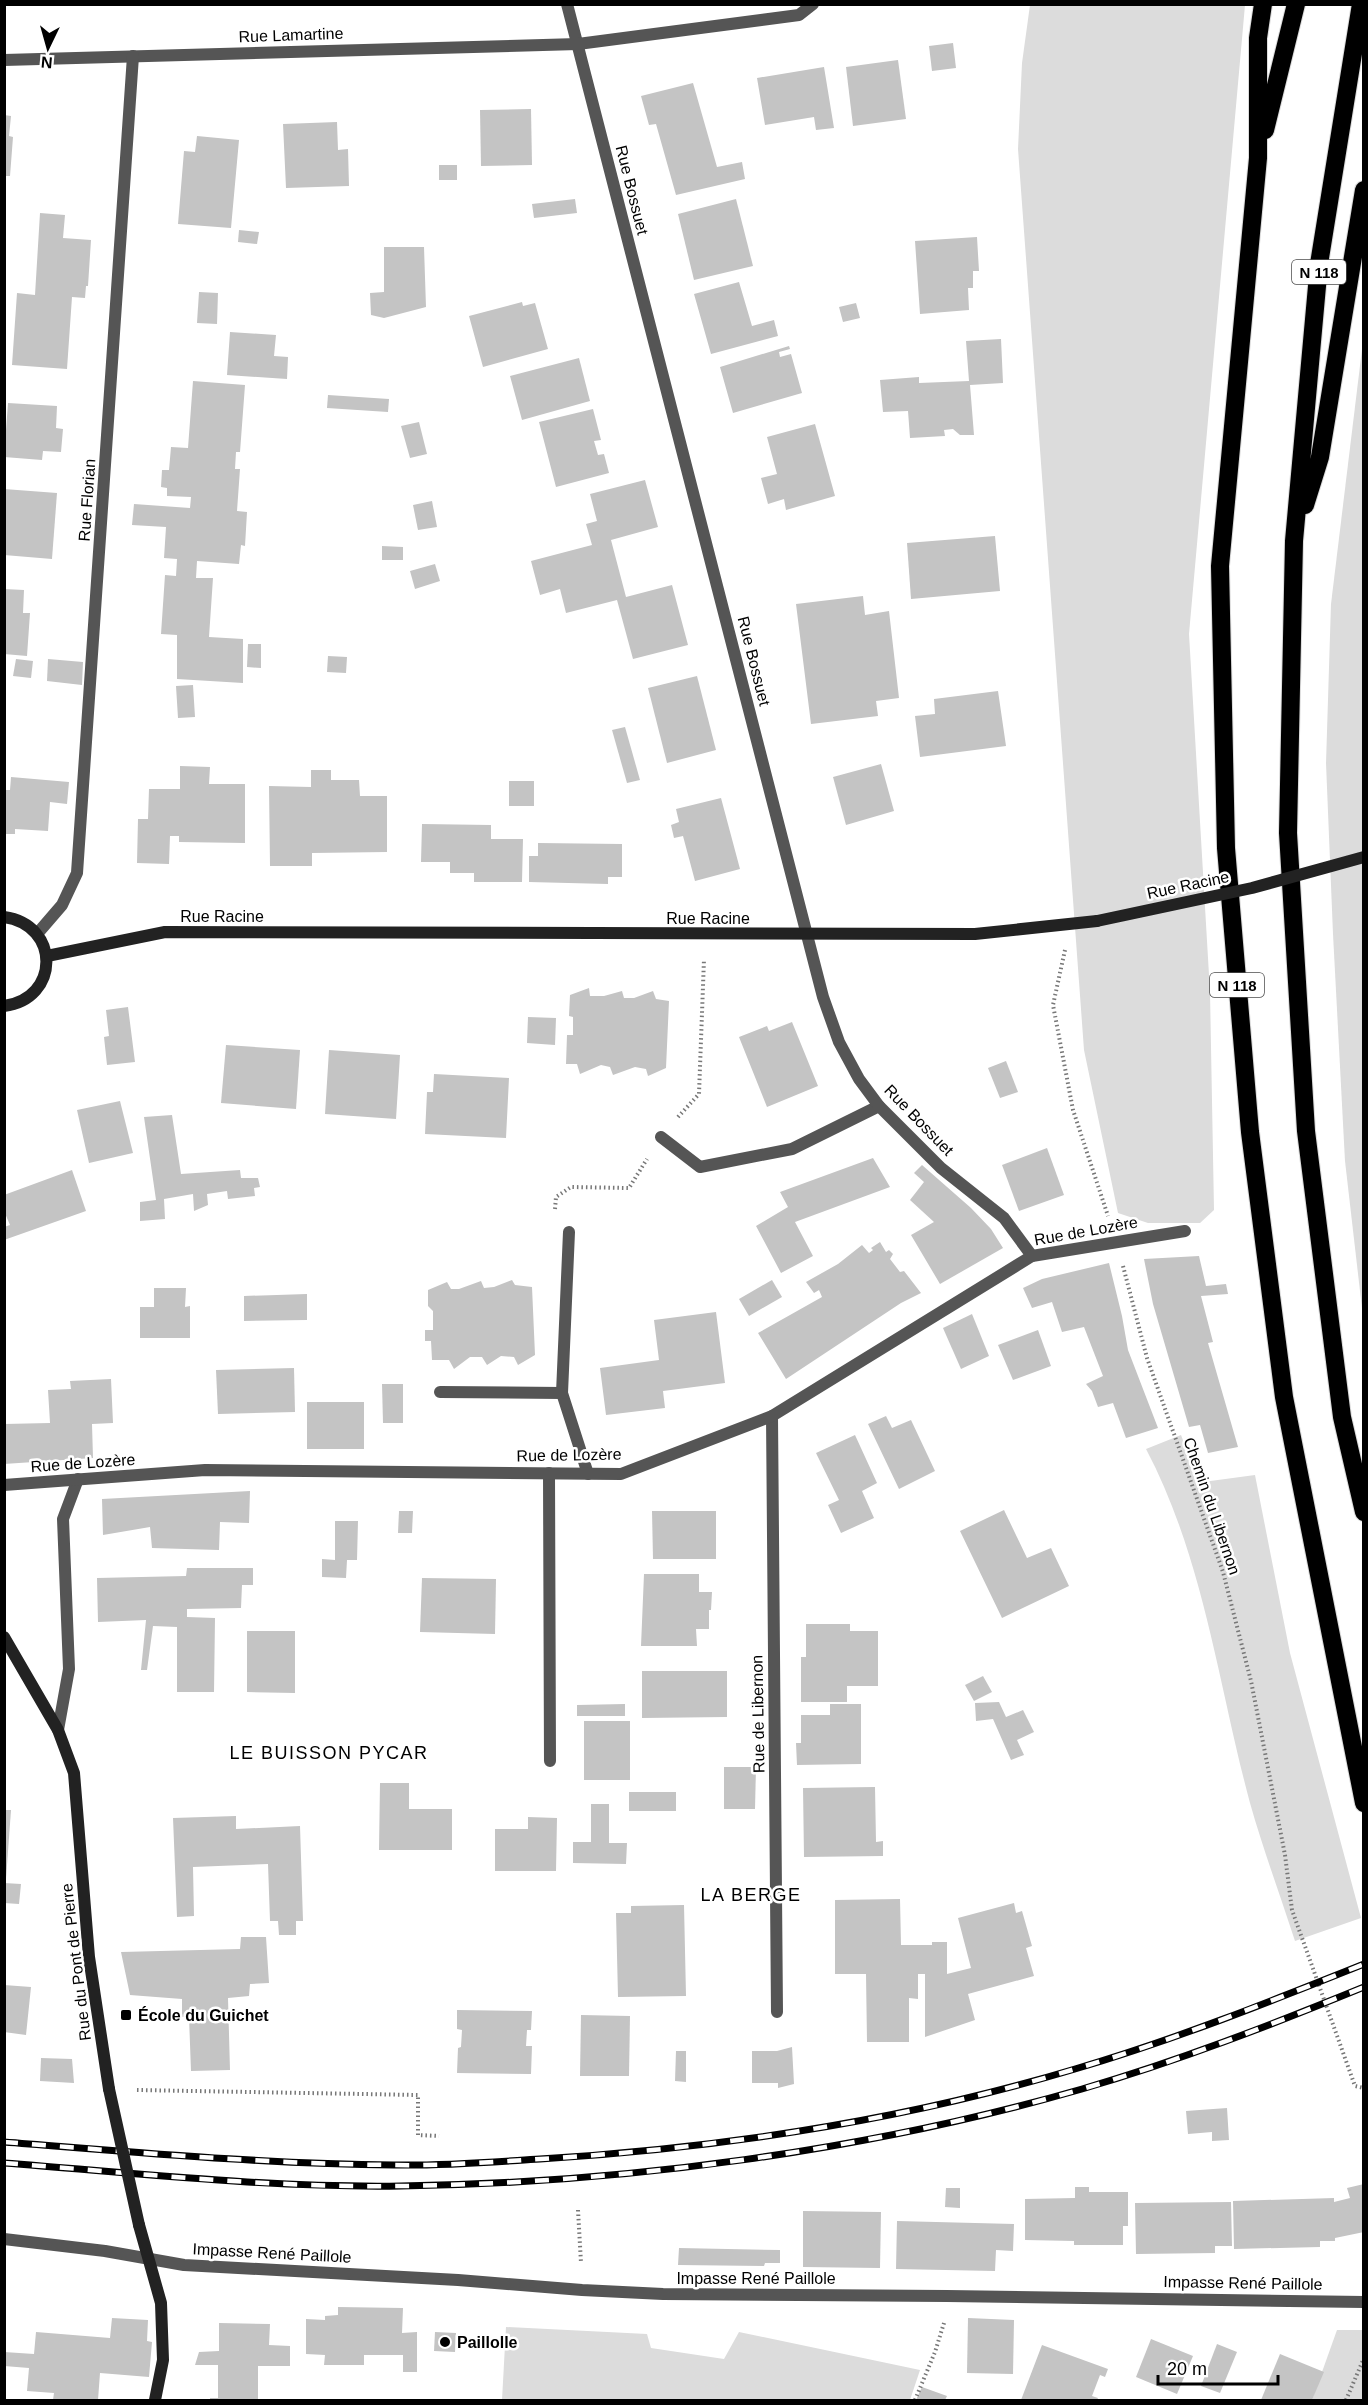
<svg xmlns="http://www.w3.org/2000/svg" width="1368" height="2405" font-family="Arial,sans-serif">
  <rect width="100%" height="100%" fill="#fff"/>
  <g fill="#dcdcdc">
    <polygon points="1030,5 1245,5 1189,634 1210,992 1214,1210 1200,1223 1148,1223 1118,1213 1084,1050 1018,149 1022,63"/>
    <polygon points="1363,341 1363,1317 1345,1161 1333,934 1326,763 1331,604"/>
    <path d="M1181,1435L1196,1474L1203,1482L1255,1475L1290,1653L1361,1918L1295,1941C1280,1895 1263,1849 1250,1803C1218,1684 1204,1559 1146,1449Z"/>
    <polygon points="506,2327 647,2334 651,2348 724,2359 739,2332 920,2370 910,2400 502,2400"/>
    <polygon points="1337,2330 1363,2330 1363,2400 1312,2400"/>
  </g>
  <g fill="#c4c4c4">
    <polygon points="953,43 956,68 932,71 929,46"/>
    <polygon points="898,60 906,119 853,126 846,67"/>
    <polygon points="824,67 834,128 816,130 814,117 765,125 757,78"/>
    <polygon points="693,83 717,167 742,162 745,179 676,195 656,124 649,125 641,96"/>
    <polygon points="531,109 532,165 481,166 480,110"/>
    <polygon points="4,115 11,116 9,136 13,137 10,176 4,176"/>
    <polygon points="337,122 338,150 348,149 349,186 286,188 283,124"/>
    <polygon points="197,136 239,140 231,228 178,224 184,151 195,152"/>
    <rect x="439" y="165" width="18" height="15"/>
    <polygon points="575,199 577,213 534,218 532,204"/>
    <polygon points="736,199 753,266 694,280 678,214"/>
    <polygon points="40,213 65,215 63,238 91,240 88,286 86,286 85,298 72,297 67,369 12,365 17,293 35,295"/>
    <polygon points="239,230 259,232 257,244 238,242"/>
    <polygon points="977,237 979,271 973,271 973,288 968,288 969,310 920,314 915,241"/>
    <polygon points="384,247 424,247 426,307 384,318 371,315 370,293 384,292"/>
    <polygon points="739,282 752,326 774,320 778,336 711,354 694,294"/>
    <polygon points="199,292 218,293 217,324 197,323"/>
    <polygon points="522,302 523,306 535,303 548,349 483,367 469,316"/>
    <polygon points="856,303 860,318 843,322 839,307"/>
    <polygon points="230,332 276,335 274,356 288,357 287,379 227,375"/>
    <polygon points="1001,339 1003,383 970,385 974,435 960,435 953,429 944,430 945,436 910,438 908,411 883,412 880,380 919,377 919,383 969,381 966,341"/>
    <polygon points="789,346 790,349 779,352 780,357 791,354 802,393 733,413 720,367"/>
    <polygon points="579,358 590,401 522,420 510,376"/>
    <polygon points="193,381 245,385 240,452 236,452 235,469 240,469 237,511 247,512 245,546 241,545 239,564 197,561 196,578 213,578 209,637 243,639 243,683 177,679 177,635 161,634 165,575 176,576 177,559 164,558 166,527 132,525 134,504 190,508 191,497 167,496 167,488 161,487 162,470 169,470 171,447 188,448"/>
    <polygon points="328,395 389,399 388,412 327,408"/>
    <polygon points="8,403 57,406 56,428 63,429 61,452 43,451 42,460 4,457"/>
    <polygon points="593,409 601,440 594,441 598,455 604,454 609,473 556,487 539,422"/>
    <polygon points="419,422 427,454 410,458 401,426"/>
    <polygon points="815,424 835,496 786,510 784,499 768,504 761,478 777,474 767,437"/>
    <polygon points="645,480 658,527 611,540 626,597 672,585 688,645 633,659 617,600 566,613 560,589 540,595 531,561 592,545 586,524 597,521 590,494"/>
    <polygon points="4,489 57,493 52,559 4,555"/>
    <polygon points="432,501 437,527 418,530 413,505"/>
    <polygon points="995,536 1000,591 911,599 907,543"/>
    <polygon points="382,546 403,547 403,560 382,560"/>
    <polygon points="435,564 440,581 415,589 410,571"/>
    <polygon points="4,589 24,590 23,613 30,613 27,656 4,654"/>
    <polygon points="863,596 865,615 889,611 899,698 876,701 878,716 811,724 796,604"/>
    <polygon points="248,644 261,644 261,668 247,667"/>
    <polygon points="328,656 347,657 346,673 327,672"/>
    <polygon points="16,659 33,661 31,678 13,676"/>
    <polygon points="48,659 83,662 82,685 47,681"/>
    <polygon points="697,676 716,750 667,763 648,688"/>
    <polygon points="193,685 195,717 178,718 176,686"/>
    <polygon points="998,691 1006,746 920,757 915,716 935,714 934,699"/>
    <polygon points="625,727 640,780 627,783 612,730"/>
    <polygon points="881,764 894,811 846,825 833,777"/>
    <polygon points="180,766 210,767 209,784 245,784 245,843 179,842 179,836 170,836 169,864 137,863 138,819 148,819 149,789 180,789"/>
    <polygon points="311,770 331,770 331,780 359,780 360,796 387,796 387,852 312,853 312,866 270,866 269,786 311,787"/>
    <polygon points="11,777 69,782 67,804 50,802 48,831 15,829 15,834 4,834 4,790 10,790"/>
    <rect x="509" y="781" width="25" height="25"/>
    <polygon points="721,798 740,869 695,881 683,836 674,838 671,825 679,822 676,809"/>
    <polygon points="422,824 491,825 491,839 523,839 522,882 474,882 474,873 450,873 450,862 421,862"/>
    <polygon points="538,843 622,844 622,877 608,877 608,884 529,882 529,856 538,856"/>
    <polygon points="589,988 590,996 604,996 622,991 624,998 634,998 653,991 656,999 669,1001 666,1068 648,1076 646,1069 635,1067 613,1075 610,1067 601,1065 580,1074 577,1064 566,1064 567,1035 573,1035 573,1017 569,1016 570,995"/>
    <polygon points="128,1007 135,1062 107,1065 104,1037 109,1036 106,1010"/>
    <polygon points="528,1017 556,1018 555,1045 527,1043"/>
    <polygon points="792,1022 818,1086 767,1107 739,1037 767,1026 769,1031"/>
    <polygon points="226,1045 300,1050 296,1109 221,1103"/>
    <polygon points="329,1050 400,1055 396,1119 325,1114"/>
    <polygon points="1006,1061 1018,1092 1000,1098 988,1068"/>
    <polygon points="434,1074 509,1078 506,1138 425,1134 427,1092 433,1092"/>
    <polygon points="120,1101 133,1153 89,1163 77,1110"/>
    <polygon points="172,1115 181,1174 240,1170 241,1178 258,1178 260,1187 254,1188 255,1196 228,1199 227,1191 207,1194 208,1205 194,1211 193,1194 164,1199 165,1219 140,1221 140,1202 156,1200 144,1117"/>
    <polygon points="1047,1148 1064,1195 1019,1211 1002,1165"/>
    <polygon points="873,1158 890,1187 795,1222 813,1256 781,1273 756,1226 788,1207 780,1192"/>
    <polygon points="922,1165 971,1208 991,1229 1003,1248 940,1284 911,1235 934,1222 910,1200 924,1182 914,1173"/>
    <polygon points="72,1170 86,1211 4,1240 4,1227 10,1225 4,1211 4,1195"/>
    <polygon points="880,1242 886,1252 889,1250 893,1254 890,1259 900,1272 904,1271 921,1293 901,1303 786,1379 758,1333 822,1297 819,1290 814,1293 806,1282 838,1264 862,1245 869,1253 873,1250 871,1248"/>
    <polygon points="1199,1256 1206,1286 1226,1284 1228,1294 1201,1296 1213,1342 1208,1343 1238,1447 1208,1453 1200,1425 1189,1427 1153,1304 1144,1259"/>
    <polygon points="1109,1263 1122,1316 1128,1350 1158,1428 1126,1438 1113,1403 1098,1407 1092,1391 1086,1384 1103,1376 1084,1327 1062,1332 1052,1302 1032,1308 1023,1288 1042,1279"/>
    <polygon points="512,1280 515,1285 532,1287 535,1355 518,1365 514,1357 501,1356 487,1365 482,1357 470,1357 454,1369 449,1360 432,1360 431,1341 425,1341 425,1330 433,1330 433,1311 428,1306 428,1290 447,1282 451,1289 459,1289 481,1281 484,1288 494,1287"/>
    <polygon points="772,1280 782,1297 749,1316 739,1299"/>
    <polygon points="154,1288 186,1288 185,1307 190,1306 190,1338 140,1338 140,1307 154,1307"/>
    <polygon points="307,1294 307,1320 244,1321 244,1296"/>
    <polygon points="716,1312 725,1383 663,1391 665,1408 606,1415 600,1368 659,1360 654,1320"/>
    <polygon points="972,1314 989,1356 961,1369 943,1328"/>
    <polygon points="1038,1330 1051,1366 1013,1380 998,1345"/>
    <polygon points="294,1368 295,1412 218,1414 216,1370"/>
    <polygon points="111,1379 113,1423 92,1424 93,1458 4,1464 4,1424 50,1423 48,1390 71,1389 70,1381"/>
    <polygon points="382,1384 403,1384 403,1423 383,1423"/>
    <rect x="307" y="1402" width="57" height="47"/>
    <polygon points="886,1416 892,1428 911,1420 935,1471 899,1489 868,1424"/>
    <polygon points="855,1435 877,1483 862,1491 874,1518 841,1533 828,1505 839,1500 816,1453"/>
    <polygon points="250,1491 249,1523 220,1522 219,1550 152,1548 150,1527 103,1535 102,1499"/>
    <polygon points="1004,1510 1027,1558 1051,1548 1069,1586 1002,1618 960,1531"/>
    <polygon points="399,1511 413,1511 412,1533 398,1533"/>
    <polygon points="652,1511 716,1511 716,1559 653,1559"/>
    <polygon points="335,1521 358,1521 357,1560 347,1560 346,1578 322,1577 322,1559 335,1560"/>
    <polygon points="187,1568 253,1568 253,1585 242,1585 241,1608 187,1609 187,1617 215,1618 214,1692 177,1692 177,1627 153,1626 147,1670 141,1670 146,1620 98,1622 97,1578 186,1576"/>
    <polygon points="644,1574 699,1574 699,1592 712,1592 711,1610 709,1610 709,1629 696,1629 697,1646 641,1646"/>
    <polygon points="422,1578 496,1579 495,1634 420,1632"/>
    <polygon points="806,1624 850,1624 850,1631 878,1631 878,1686 847,1686 847,1702 801,1702 801,1657 806,1657"/>
    <polygon points="247,1631 295,1631 295,1693 247,1692"/>
    <polygon points="642,1671 727,1671 727,1717 642,1718"/>
    <polygon points="983,1676 992,1692 974,1701 965,1685"/>
    <polygon points="999,1702 1006,1717 1023,1710 1034,1732 1017,1740 1024,1755 1011,1760 993,1719 976,1721 975,1703"/>
    <polygon points="625,1704 625,1716 577,1716 577,1705"/>
    <polygon points="830,1704 861,1704 861,1764 797,1765 796,1743 801,1743 801,1715 830,1715"/>
    <rect x="584" y="1721" width="46" height="59"/>
    <polygon points="724,1767 756,1767 755,1809 724,1809"/>
    <polygon points="380,1783 409,1783 409,1809 452,1809 452,1850 379,1850"/>
    <polygon points="875,1787 876,1842 883,1841 883,1856 804,1857 803,1788"/>
    <rect x="629" y="1792" width="47" height="19"/>
    <polygon points="591,1804 609,1804 609,1843 627,1843 626,1864 573,1863 573,1842 591,1842"/>
    <polygon points="4,1810 11,1810 6,1879 4,1879"/>
    <polygon points="236,1816 236,1829 300,1826 303,1921 296,1921 296,1935 279,1935 278,1921 270,1921 268,1864 193,1867 194,1916 177,1917 173,1818"/>
    <polygon points="528,1817 557,1818 556,1871 495,1871 495,1829 528,1829"/>
    <polygon points="4,1883 21,1884 19,1904 4,1903"/>
    <polygon points="900,1899 901,1945 932,1945 932,1942 947,1942 947,1974 971,1968 958,1918 1014,1903 1016,1913 1022,1911 1032,1946 1026,1948 1034,1976 968,1994 975,2020 925,2037 925,1974 918,1974 918,1999 909,1998 909,2042 867,2042 866,1974 835,1974 835,1900"/>
    <polygon points="684,1905 686,1996 618,1997 616,1913 631,1913 631,1906"/>
    <polygon points="241,1937 266,1937 269,1983 250,1984 249,1996 228,1998 230,2070 191,2071 189,2017 182,2017 182,1999 130,1995 121,1952 240,1949"/>
    <polygon points="4,1985 31,1987 26,2035 4,2032"/>
    <polygon points="457,2010 532,2011 531,2030 527,2030 526,2046 532,2046 531,2074 457,2073 458,2048 461,2047 462,2030 457,2029"/>
    <polygon points="581,2015 630,2016 629,2076 580,2076"/>
    <polygon points="792,2047 794,2084 778,2088 778,2083 752,2083 752,2051 777,2051"/>
    <polygon points="676,2051 686,2051 686,2082 675,2081"/>
    <polygon points="41,2058 72,2059 74,2083 40,2081"/>
    <polygon points="1227,2108 1229,2140 1212,2141 1212,2132 1188,2134 1186,2111"/>
    <polygon points="1364,2184 1364,2232 1335,2238 1335,2241 1320,2241 1320,2247 1234,2249 1233,2201 1334,2198 1334,2202 1350,2198 1347,2188"/>
    <polygon points="1075,2187 1089,2187 1089,2192 1128,2192 1128,2226 1123,2226 1123,2245 1074,2245 1074,2241 1025,2240 1025,2199 1075,2198"/>
    <polygon points="946,2188 960,2188 960,2208 945,2207"/>
    <polygon points="1231,2202 1232,2246 1215,2246 1215,2253 1136,2254 1135,2203"/>
    <polygon points="803,2211 881,2212 880,2268 803,2267"/>
    <polygon points="897,2221 1014,2224 1013,2251 996,2250 995,2271 896,2269"/>
    <polygon points="679,2248 780,2250 780,2263 765,2263 764,2266 678,2265"/>
    <polygon points="338,2307 403,2308 402,2333 417,2332 417,2372 403,2372 403,2355 364,2355 364,2365 324,2365 325,2355 306,2354 306,2319 325,2320 325,2316 338,2315"/>
    <polygon points="112,2318 148,2320 147,2341 152,2342 149,2377 100,2373 98,2400 53,2400 54,2393 27,2391 29,2368 4,2366 4,2352 34,2354 36,2332 110,2338"/>
    <polygon points="968,2318 1014,2320 1013,2374 967,2373"/>
    <polygon points="219,2323 270,2324 269,2345 290,2346 290,2366 258,2366 258,2400 210,2400 210,2398 218,2398 218,2365 195,2365 199,2352 219,2351"/>
    <polygon points="435,2332 456,2333 455,2352 434,2351"/>
    <polygon points="1151,2339 1193,2356 1177,2394 1136,2377"/>
    <polygon points="1217,2344 1237,2352 1220,2393 1201,2386"/>
    <polygon points="1042,2345 1108,2369 1105,2377 1100,2375 1092,2396 1098,2398 1097,2400 1021,2400"/>
    <polygon points="1280,2354 1324,2372 1312,2400 1261,2400"/>
    <polygon points="922,2387 947,2396 945,2400 916,2400"/>
  </g>
  <g fill="none" stroke-linecap="round" stroke-linejoin="round">
    <defs>
      <g id="highway">
        <polyline points="1263,4 1258,38 1258,158 1220,566 1226,848 1250,1132 1284,1397 1364,1803"/>
        <polyline points="1361,4 1319,264 1294,541 1288,833 1306,1131 1342,1417 1364,1512"/>
        <polyline points="1265,130 1296,4"/>
        <polyline points="1305,505 1320,457 1364,190"/>
      </g>
    </defs>
    <use href="#highway" stroke="#dbdbdb" stroke-width="20"/>
    <g stroke="#777" stroke-width="4" stroke-dasharray="1.5 3" stroke-linecap="butt">
      <polyline points="1065,950 1053,1005 1073,1110 1108,1216"/>
      <polyline points="678,1117 699,1094 704,959"/>
      <polyline points="555,1209 556,1197 571,1187 629,1188 647,1159"/>
      <polyline points="1123,1266 1147,1358 1223,1572 1251,1681 1285,1855 1292,1910 1355,2086 1364,2088"/>
      <polyline points="137,2090 418,2095 418,2135 439,2136"/>
      <polyline points="578,2210 581,2263"/>
      <polyline points="915,2400 935,2352 944,2323"/>
      <polyline points="1346,2400 1364,2358"/>
    </g>
    <g stroke="#555" stroke-width="12">
      <polyline points="661,1137 700,1167 792,1149 879,1106"/>
      <polyline points="569,1232 562,1393 588,1474"/>
      <polyline points="440,1392 562,1393"/>
      <polyline points="549,1473 550,1761"/>
      <polyline points="58,1730 69,1669 63,1519 78,1479"/>
    </g>
    <g stroke="#555" stroke-width="12">
      <polyline points="567,4 823,997 839,1042 859,1079 879,1106 941,1168 1004,1218 1032,1256"/>
      <polyline points="4,60 578,44 799,15 813,4"/>
      <polyline points="37,934 62,905 77,873 133,56"/>
      <polyline points="772,1416 777,2012"/>
      <polyline points="4,1485 205,1470 621,1474 772,1416 1032,1256 1185,1231"/>
      <polyline points="4,2239 105,2251 184,2265 458,2280 582,2290 663,2294 947,2296 1364,2302"/>
    </g>
    <g stroke="#222" stroke-width="12">
      <path d="M4,917C61,925 60,999 4,1006"/>
      <polyline points="47,956 165,932 975,934 1097,921"/>
      <polyline points="4,1637 58,1730 74,1773 89,1957 109,2089"/>
      <polyline points="139,2225 161,2303 163,2360 155,2400"/>
    </g>
    <use href="#highway" stroke="#000" stroke-width="18"/>
    <defs>
      <g id="rail">
        <path d="M4,2142C134,2152 264,2164 394,2165C443,2166 492,2162 540,2159C720,2148 902,2121 1075,2069C1174,2040 1269,2002 1364,1964"/>
        <path d="M4,2163C136,2173 269,2188 401,2186C625,2183 866,2151 1082,2089C1178,2061 1271,2025 1364,1987"/>
      </g>
    </defs>
    <use href="#rail" stroke="#000" stroke-width="7"/>
    <use href="#rail" stroke="#fff" stroke-width="4.5" stroke-dasharray="14" stroke-linecap="butt"/>
    <g stroke="#222" stroke-width="12">
      <polyline points="1097,921 1252,888 1364,857"/>
      <polyline points="109,2089 139,2225"/>
    </g>
  </g>
  <g fill="#000" stroke="#fff" stroke-width="2">
    <rect x="120" y="2009" width="12" height="12" rx="3"/>
    <circle cx="445" cy="2342" r="6"/>
  </g>
  <g text-anchor="middle" dominant-baseline="central" stroke-width="5" stroke-linejoin="round" paint-order="stroke">
    <g fill="#fff" stroke="#4c4c4c" stroke-width="1.5">
      <rect x="1292" y="260" width="54" height="24" rx="4.5"/>
      <rect x="1210" y="973" width="54" height="24" rx="4.5"/>
    </g>
    <g font-size="15" font-weight="bold" fill="#000">
      <text x="1319" y="272">N 118</text>
      <text x="1237" y="985">N 118</text>
    </g>
    <g font-size="16" fill="#000" stroke="#fff">
      <text transform="translate(291 35) rotate(-2)">Rue Lamartine</text>
      <text transform="translate(632 190) rotate(76)">Rue Bossuet</text>
      <text transform="translate(87 500) rotate(-86)">Rue Florian</text>
      <text transform="translate(754 661) rotate(76)">Rue Bossuet</text>
      <text transform="translate(1188 885) rotate(-12)">Rue Racine</text>
      <text x="222" y="916">Rue Racine</text>
      <text x="708" y="918">Rue Racine</text>
      <text transform="translate(919 1120) rotate(46)">Rue Bossuet</text>
      <text transform="translate(1086 1231) rotate(-10)">Rue de Lozère</text>
      <text transform="translate(569 1455) rotate(-1)">Rue de Lozère</text>
      <text transform="translate(83 1463) rotate(-4)">Rue de Lozère</text>
      <text transform="translate(1212 1506) rotate(71)">Chemin du Libernon</text>
      <text transform="translate(758 1714) rotate(-91)">Rue de Libernon</text>
      <text transform="translate(76 1962) rotate(-97)">Rue du Pont de Pierre</text>
      <text transform="translate(272 2253) rotate(3)">Impasse René Paillole</text>
      <text x="756" y="2278">Impasse René Paillole</text>
      <text transform="translate(1243 2283) rotate(1)">Impasse René Paillole</text>
    </g>
    <g font-size="16" font-weight="bold" fill="#000" stroke="#fff" text-anchor="start">
      <text x="138" y="2015">École du Guichet</text>
      <text x="457" y="2342">Paillolle</text>
    </g>
    <g font-size="18" letter-spacing="1.5" fill="#000" stroke="#fff">
      <text x="329" y="1753">LE BUISSON PYCAR</text>
      <text x="751" y="1895">LA BERGE</text>
    </g>
  </g>
  <rect width="1368" height="2405" fill="none" stroke="#000000" stroke-width="12"/>
  <g transform="translate(48 48) rotate(185)" stroke="#ffffff" stroke-width="4.5" paint-order="stroke">
  <path d="M0-4.5L10 22L0 15L-10 22Z" fill="#000000"/>
  <text y="-9" font-size="16" font-weight="bold" text-anchor="middle" fill="#000000">N</text>
  </g>
  <path d="M1158 2375v9h120v-9" fill="none" stroke="#000000" stroke-width="3"/>
  <text x="1167" y="2375" font-size="18" fill="#000000" stroke="#ffffff" stroke-width="4.5" paint-order="stroke">20 m</text>
</svg>
